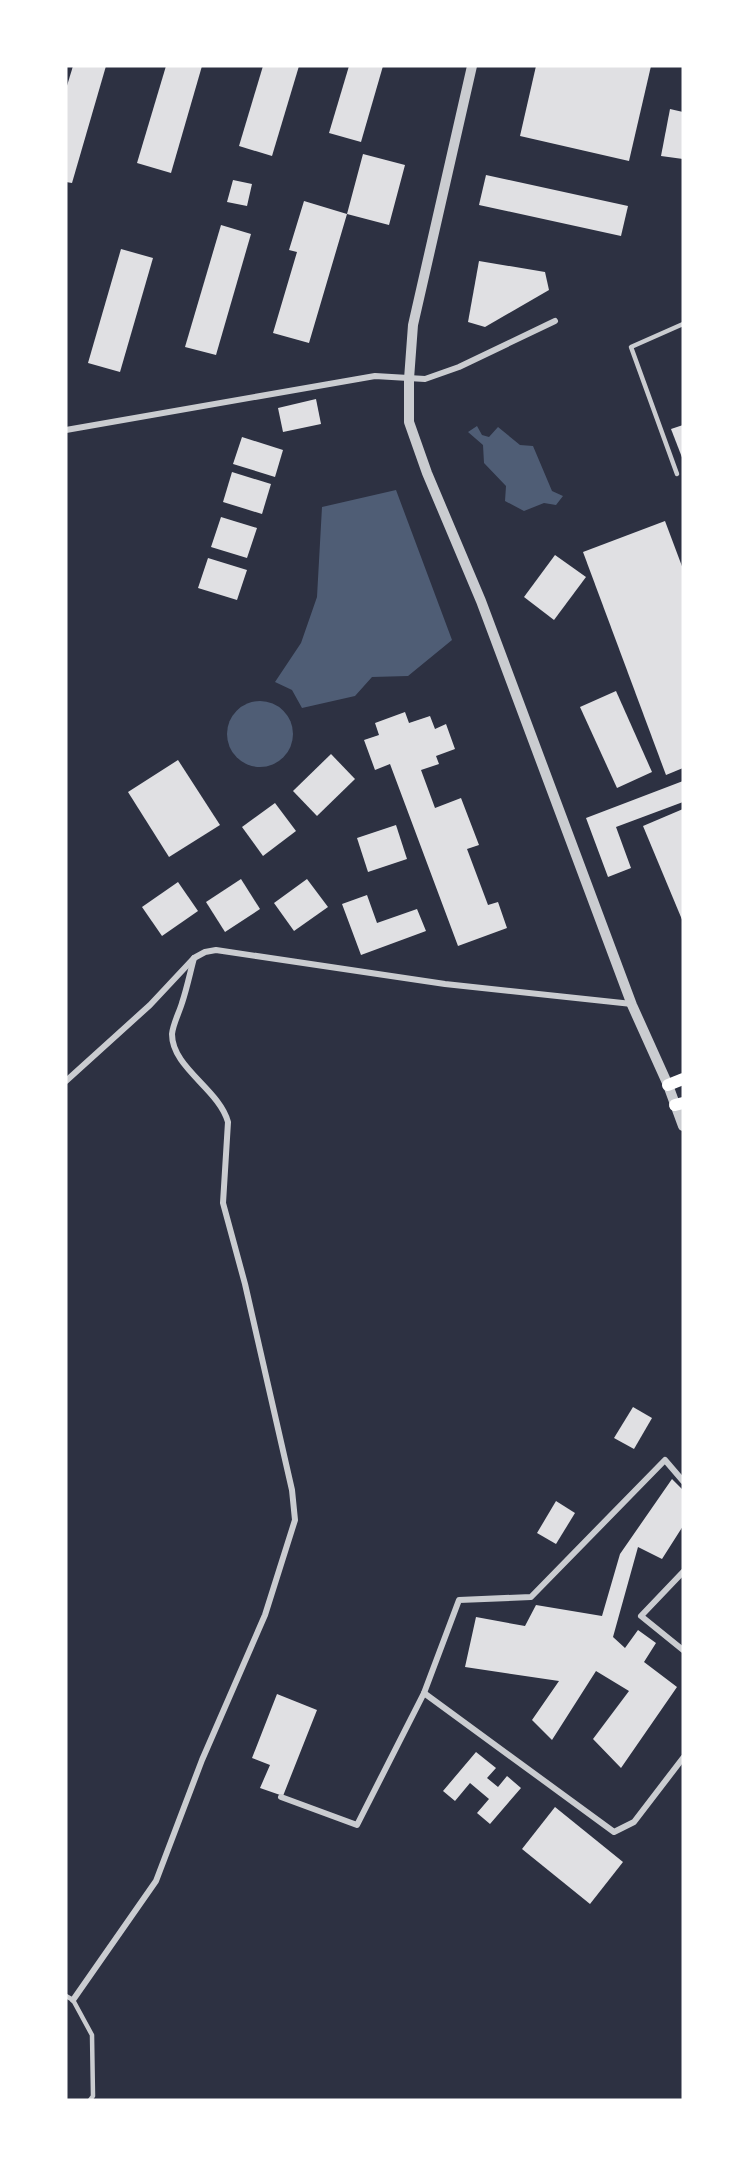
<svg xmlns="http://www.w3.org/2000/svg" width="749" height="2166" font-family="'Source Sans 3',sans-serif">
  <rect width="100%" height="100%" fill="#2d3142"/>
  <g fill="#4f5d75">
    <polygon points="477,426 482,435 489,437 498,427 520,445 533,446 552,491 563,496 556,505 544,503 524,511 505,501 506,486 484,463 483,445 468,432"/>
    <polygon points="396,490 452,640 408,676 372,677 355,696 302,708 292,690 275,682 301,643 317,597 322,507"/>
    <circle cx="260" cy="734" r="33"/>
  </g>
  <g fill="#e0e0e3">
    <polygon points="73,66 106,66 72,183 66,182 66,89"/>
    <polygon points="166,66 202,66 171,173 137,163"/>
    <polygon points="263,66 299,66 272,156 239,146"/>
    <polygon points="349,66 383,66 361,142 329,133"/>
    <polygon points="536,66 651,66 629,161 520,136"/>
    <polygon points="670,109 683,112 683,159 661,156"/>
    <polygon points="363,154 405,165 389,225 347,214 309,343 273,333 297,252 289,250 304,201 347,214"/>
    <polygon points="486,175 628,206 621,236 479,205"/>
    <polygon points="233,180 252,184 247,206 227,202"/>
    <polygon points="221,225 251,234 216,355 185,347"/>
    <polygon points="121,249 153,258 120,372 88,363"/>
    <polygon points="479,261 545,272 549,290 485,327 468,322"/>
    <polygon points="316,399 321,424 283,432 278,408"/>
    <polygon points="683,425 683,460 671,429"/>
    <polygon points="242,437 283,450 275,477 233,464"/>
    <polygon points="232,472 271,484 262,514 223,502"/>
    <polygon points="221,517 257,528 247,558 211,547"/>
    <polygon points="665,521 683,569 683,768 666,775 583,552"/>
    <polygon points="555,555 586,577 554,620 524,597"/>
    <polygon points="208,558 247,570 237,600 198,588"/>
    <polygon points="616,691 652,772 617,788 580,707"/>
    <polygon points="405,712 409,723 430,716 435,729 446,724 455,749 436,756 439,764 421,770 435,808 461,798 479,845 467,849 488,905 498,902 507,928 458,946 390,764 375,770 364,740 379,735 375,723"/>
    <polygon points="331,754 355,779 317,816 293,791"/>
    <polygon points="178,760 220,825 169,857 128,792"/>
    <polygon points="683,781 683,802 616,827 631,868 608,877 586,818"/>
    <polygon points="275,803 296,831 263,856 242,827"/>
    <polygon points="683,809 683,922 643,826"/>
    <polygon points="396,825 407,859 368,872 357,838"/>
    <polygon points="241,879 260,909 225,932 206,902"/>
    <polygon points="307,879 328,907 294,931 274,903"/>
    <polygon points="178,882 198,911 162,936 142,907"/>
    <polygon points="367,895 377,923 417,909 426,931 361,955 342,904"/>
    <polygon points="633,1407 652,1418 634,1449 614,1438"/>
    <polygon points="672,1479 683,1490 683,1526 662,1559 638,1547 613,1637 625,1648 638,1630 656,1643 644,1662 677,1687 621,1768 593,1739 629,1691 596,1671 552,1740 532,1720 559,1681 465,1667 476,1617 525,1626 536,1605 602,1616 620,1554"/>
    <polygon points="556,1501 575,1513 556,1544 537,1533"/>
    <polygon points="277,1694 317,1710 283,1796 260,1788 270,1765 252,1758"/>
    <polygon points="476,1752 496,1768 487,1778 498,1787 507,1776 521,1788 490,1824 477,1813 489,1799 470,1783 455,1801 443,1791"/>
    <polygon points="555,1807 623,1862 590,1904 522,1849"/>
  </g>
  <g fill="none" stroke-linecap="round" stroke-linejoin="round">
    <g stroke="#caccd0" stroke-width="4.5">
      <polyline points="677,474 631,347 683,324"/>
      <polyline points="66,1996 73,2000 92,2035 93,2096 90,2100"/>
    </g>
    <g stroke="#caccd0" stroke-width="6">
      <polyline points="66,430 375,376 425,379 459,367 555,321"/>
      <polyline points="66,1081 150,1005 194,958 205,952 216,950 445,984 632,1004"/>
      <polyline points="683,1572 641,1616 683,1650"/>
      <polyline points="424,1693 459,1600 531,1597 665,1460 683,1481"/>
      <polyline points="281,1797 357,1825 424,1693 614,1832 634,1822 683,1758"/>
      <path d="M73,2000L156,1881L202,1760L265,1615L295,1520L292,1490L245,1284L223,1203L228,1122C219,1089 172,1068 172,1034C173,1024 179,1013 182,1003C187,988 190,973 194,958"/>
    </g>
    <polyline stroke="#caccd0" stroke-width="10" points="472,66 413,325 409,379 409,422 427,473 481,601 632,1005 668,1085 683,1126"/>
    <g stroke="#fff" stroke-width="12">
      <polyline points="668,1085 683,1079"/>
      <polyline points="675,1105 683,1103"/>
    </g>
  </g>
  <rect width="749" height="2166" fill="none" stroke="#ffffff" stroke-width="135"/>
</svg>
